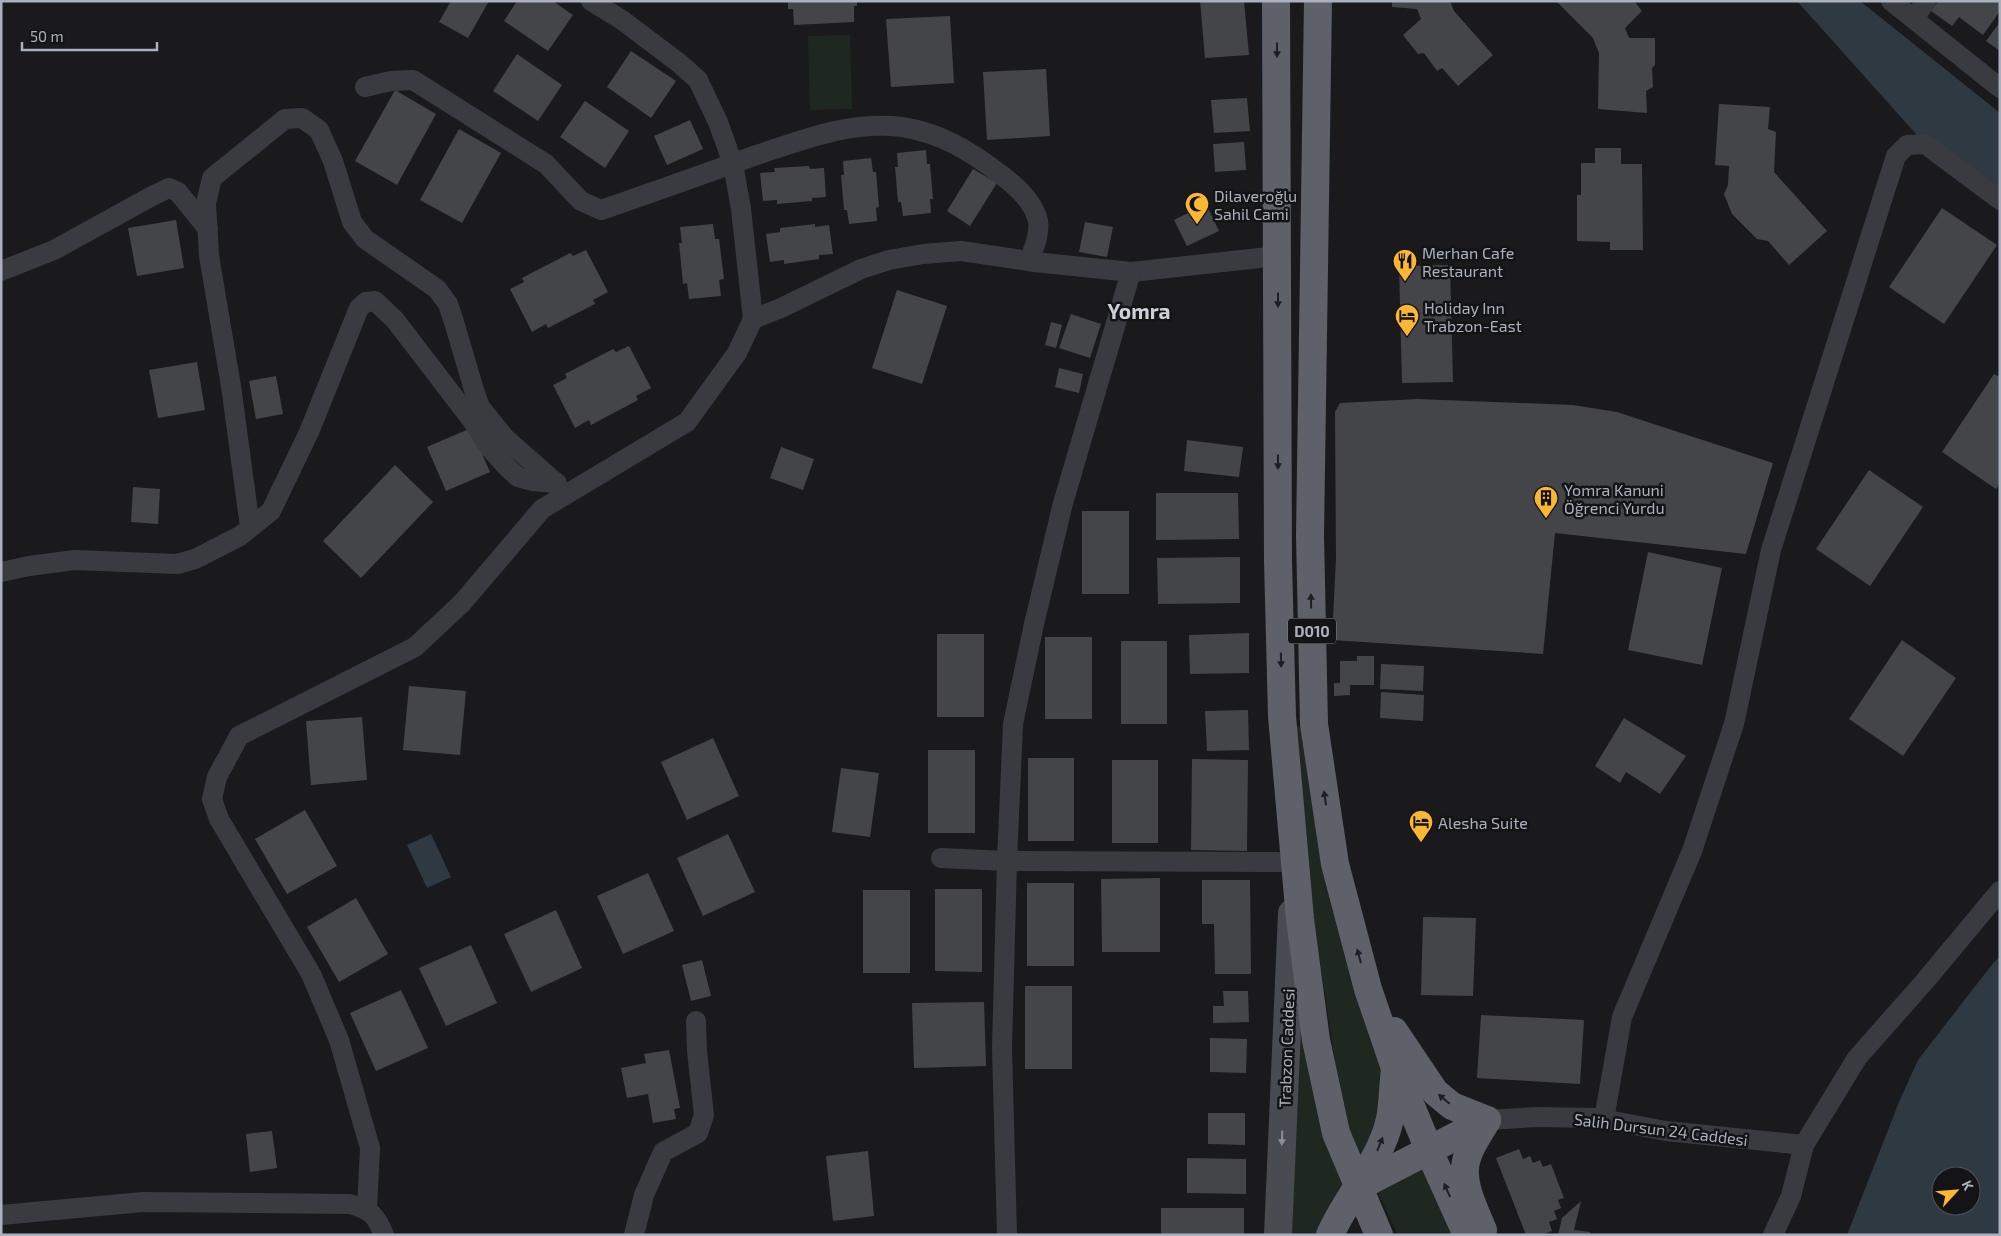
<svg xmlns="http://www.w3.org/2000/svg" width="2001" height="1236" font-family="'Exo 2',sans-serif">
  <rect width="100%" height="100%" fill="#1a1a1c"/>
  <g fill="#1f2820">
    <polygon points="850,35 852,109 810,110 808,36"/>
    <polygon points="1296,726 1305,727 1386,1066 1377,1124 1356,1171 1343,1116 1303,847"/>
    <polygon points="1298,973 1347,1184 1319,1235 1292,1235"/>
    <polygon points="1424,1168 1455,1235 1398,1235 1378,1192"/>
  </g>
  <g fill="#2e3941" fill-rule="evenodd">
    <polygon points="1797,1 1860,1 2000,113 2000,201 1925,144"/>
    <polygon points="431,834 451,877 427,888 407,845"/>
    <path d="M2000,957V1235H1847L1899,1102L1918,1060L1994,962ZM1941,1176H1971V1206H1941Z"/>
  </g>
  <g fill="#434549">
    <polygon points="451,1 489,1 468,38 439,22"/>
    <polygon points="517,1 553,1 573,15 548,51 504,21"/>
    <polygon points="788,1 857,1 857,6 854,6 854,22 794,25 793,9 788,9"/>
    <polygon points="1200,1 1244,1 1249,55 1205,58"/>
    <polygon points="1392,1 1450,1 1454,11 1493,55 1458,86 1442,68 1437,71 1424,53 1418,54 1403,35 1421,19 1417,9 1392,7"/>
    <polygon points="1556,1 1634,1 1642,11 1625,28 1629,38 1655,38 1655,65 1652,68 1653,87 1646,91 1647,113 1598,109 1599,53 1593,38"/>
    <polygon points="1938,1 1996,1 2000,4 2000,11 1983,35 1959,17 1952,26 1931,11"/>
    <polygon points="950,16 954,83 891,87 886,19"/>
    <polygon points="2000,22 2000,51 1986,41"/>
    <polygon points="631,51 676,81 651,118 607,87"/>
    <polygon points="517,54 562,85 538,121 493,91"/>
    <polygon points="1046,69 1050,136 987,140 983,72"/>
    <polygon points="395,90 436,114 397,185 355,161"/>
    <polygon points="1247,98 1250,131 1214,133 1211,100"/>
    <polygon points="585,101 629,131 605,168 560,137"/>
    <polygon points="1719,104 1770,107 1768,129 1776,132 1774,172 1827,231 1789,265 1768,241 1757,239 1732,214 1724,194 1728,185 1729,166 1715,165"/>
    <polygon points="690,120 703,149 667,165 654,136"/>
    <polygon points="459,129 501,153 462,223 420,200"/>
    <polygon points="1244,142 1246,170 1215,172 1213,144"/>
    <polygon points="1595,148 1621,148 1621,164 1642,164 1643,250 1610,250 1610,242 1577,241 1577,195 1581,195 1581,163 1595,163"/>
    <polygon points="926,150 927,164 930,164 933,199 930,199 931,213 903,216 901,202 898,202 895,167 898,167 897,153"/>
    <polygon points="871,158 873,172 876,172 879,207 876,208 877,221 849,224 847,210 844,210 841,175 844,175 843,161"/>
    <polygon points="809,166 810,169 824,168 826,197 812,198 812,201 777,204 777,200 763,201 760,173 775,172 774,168"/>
    <polygon points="973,169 997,183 970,226 947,211"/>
    <polygon points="1206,204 1219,231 1187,246 1174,220"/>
    <polygon points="1942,208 1997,245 1944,324 1889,287"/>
    <polygon points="176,220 184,268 137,276 128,228"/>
    <polygon points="1085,222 1113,227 1107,257 1079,252"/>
    <polygon points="713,224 715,239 719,239 724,279 719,280 721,296 689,299 687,283 683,284 679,243 682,243 680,227"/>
    <polygon points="815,224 815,227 829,225 833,254 819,255 819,259 784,264 784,260 770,262 766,234 780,232 780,228"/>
    <polygon points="586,250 608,292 593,300 595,304 548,328 546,324 532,332 510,289 524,282 522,278 570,253 573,256"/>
    <polygon points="1450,265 1453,382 1402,383 1399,266"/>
    <polygon points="897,290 947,306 922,384 872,368"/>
    <polygon points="1071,314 1101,324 1090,358 1059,348"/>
    <polygon points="1051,322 1062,325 1056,348 1045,345"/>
    <polygon points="629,346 651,388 636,396 638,400 591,425 589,420 575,428 553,385 567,378 565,374 613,349 616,352"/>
    <polygon points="197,362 205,410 158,418 149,370"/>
    <polygon points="1059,368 1083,374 1079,393 1055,387"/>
    <polygon points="1994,374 2000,377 2000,484 1996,489 1942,452"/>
    <polygon points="276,376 283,414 256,419 249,381"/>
    <polygon points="1417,399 1573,405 1617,412 1773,463 1746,554 1555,533 1543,654 1332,640 1336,558 1335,412 1340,403"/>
    <polygon points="471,428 490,472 446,491 427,447"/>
    <polygon points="1187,440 1243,447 1239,477 1184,471"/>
    <polygon points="781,447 814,459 803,490 770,478"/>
    <polygon points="395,465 433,502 361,578 323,541"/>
    <polygon points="1869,470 1923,507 1870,586 1816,549"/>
    <polygon points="133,487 160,489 158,524 131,522"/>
    <polygon points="1156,493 1238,493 1239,539 1156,540"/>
    <rect x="1082" y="511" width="47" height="83"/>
    <polygon points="1648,552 1722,568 1702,665 1628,650"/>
    <polygon points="1240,557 1240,603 1158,604 1157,558"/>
    <polygon points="1249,633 1249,673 1190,674 1189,635"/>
    <rect x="937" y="634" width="47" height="83"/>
    <rect x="1045" y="637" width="47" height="82"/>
    <polygon points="1902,640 1956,678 1903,756 1849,719"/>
    <rect x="1121" y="641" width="46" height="83"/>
    <polygon points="1357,656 1374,656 1374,685 1350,685 1350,695 1334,696 1334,683 1340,683 1340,661 1357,661"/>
    <polygon points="1381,664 1424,666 1423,691 1380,689"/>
    <polygon points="409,686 466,691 460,755 403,750"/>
    <polygon points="1381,692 1424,695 1423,721 1380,718"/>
    <polygon points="1248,710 1249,750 1207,751 1205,711"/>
    <polygon points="362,717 367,780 311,785 306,721"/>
    <polygon points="1624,718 1686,756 1660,794 1626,772 1620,783 1595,766"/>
    <polygon points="713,738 739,796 687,820 661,762"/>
    <rect x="928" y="750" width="47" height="83"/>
    <rect x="1028" y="758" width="46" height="83"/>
    <polygon points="1192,759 1248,760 1247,851 1191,850"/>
    <rect x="1112" y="760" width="46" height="83"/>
    <polygon points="841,768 879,773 870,837 832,832"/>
    <polygon points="305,810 337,866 287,894 255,839"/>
    <polygon points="728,834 755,892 703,916 677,858"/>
    <polygon points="648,873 674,931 623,954 597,896"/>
    <polygon points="1160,878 1160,952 1102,952 1101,879"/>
    <polygon points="1202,880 1250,880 1251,974 1215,974 1214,924 1202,924"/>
    <rect x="1027" y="883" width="47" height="83"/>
    <polygon points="935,889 982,889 982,972 935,971"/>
    <rect x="863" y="890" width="47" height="83"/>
    <polygon points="356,898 388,954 339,982 307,927"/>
    <polygon points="556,910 582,968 531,992 504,934"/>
    <polygon points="1423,917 1476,918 1473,996 1421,995"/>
    <polygon points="471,945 497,1003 446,1026 419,968"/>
    <polygon points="702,960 711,996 691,1001 682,965"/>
    <rect x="1025" y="986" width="47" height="83"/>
    <polygon points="401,990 428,1048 376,1071 350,1013"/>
    <polygon points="1223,991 1248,991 1249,1022 1213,1023 1213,1006 1224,1006"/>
    <polygon points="984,1002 986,1066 914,1068 912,1003"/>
    <polygon points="1481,1015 1584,1020 1580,1084 1477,1078"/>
    <polygon points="1210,1038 1247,1039 1246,1073 1210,1072"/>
    <polygon points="669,1050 680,1108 674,1109 676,1119 653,1123 648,1094 627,1098 621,1068 646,1063 644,1054"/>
    <polygon points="1208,1113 1245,1113 1245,1145 1208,1144"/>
    <polygon points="272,1131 277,1168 250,1172 246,1134"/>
    <polygon points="1519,1149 1523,1159 1530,1156 1533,1163 1540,1160 1543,1167 1551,1164 1564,1198 1558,1200 1561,1208 1554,1211 1557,1219 1549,1222 1552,1231 1542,1235 1526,1235 1496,1158"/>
    <polygon points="868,1151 874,1216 833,1221 826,1156"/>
    <polygon points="1187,1158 1246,1159 1246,1194 1187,1193"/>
    <polygon points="1581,1201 1574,1230 1590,1232 1590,1235 1558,1235 1562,1218"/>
    <rect x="1161" y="1208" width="83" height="27"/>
  </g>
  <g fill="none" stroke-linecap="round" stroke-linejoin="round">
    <g stroke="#3a3b41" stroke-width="20">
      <polyline points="591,1 622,20 679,63 698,80 718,122 733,164 741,209 753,319 781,308 861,269 889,260 923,254 961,251 1035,262 1131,272 1278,256"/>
      <polyline points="1891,1 2000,88"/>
      <polyline points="1914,19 1926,1"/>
      <path d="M365,87L391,81L413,80L546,164L581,201L601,210C651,193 701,175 751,157C800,141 850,120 902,127C941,133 970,151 1000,174C1015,185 1034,202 1038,221C1040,234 1034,248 1029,261"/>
      <polyline points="1,271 54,250 154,195 169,188 178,192 208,229"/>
      <polyline points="250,527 231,386 209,256 206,203 212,178 285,119 302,118 319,130 333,161 352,222 365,239 437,289 448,304 454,322 474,390 480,407 505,438 555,482"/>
      <polyline points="1,572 29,566 75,560 177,564 195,559 240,536 271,511 309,432 359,308 366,302 375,301 395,320 474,423 489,447 507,467 518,477 533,481 557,483"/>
      <polyline points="941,858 1007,861 1294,862"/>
      <polyline points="1604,1119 1622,1017 1692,851 1734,724 1771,550 1896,156 1907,145 1925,144 2000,200"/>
      <polyline points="1487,1120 1537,1117 1597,1118 1666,1131 1804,1145"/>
      <polyline points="367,1209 370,1148 339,1040 311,974 219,819 212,799 217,777 239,736 415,647 462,603 542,509 687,422 737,353 753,319"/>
      <path d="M1,1215L143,1202L350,1204C371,1210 376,1215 384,1235"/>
      <polyline points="634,1235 644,1195 663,1152 698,1133 704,1115 697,1051 696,1021"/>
      <polyline points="1007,1235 1002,1048 1007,861 1013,724 1034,624 1063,503 1131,272"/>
      <polyline points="1773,1235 1791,1196 1804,1145 1857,1058 1925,981 2000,891"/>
    </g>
    <polyline stroke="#484b51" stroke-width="28" points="1278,1235 1292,913"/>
    <g stroke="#5e606a" stroke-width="28">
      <polyline points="1276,1 1278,561 1282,716 1300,919 1316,1040 1336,1133 1379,1235"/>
      <polyline points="1318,1 1310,535 1314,724 1335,864 1368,989 1395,1068 1435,1164 1467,1235"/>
      <polyline points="1394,1031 1435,1092 1452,1106 1487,1120"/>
      <polyline points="1358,1187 1487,1120"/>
      <path d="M1483,1230C1474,1208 1458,1179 1468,1155C1472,1143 1481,1131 1487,1120"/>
      <path d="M1330,1235C1347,1196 1381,1161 1390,1119C1393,1103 1393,1085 1395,1069"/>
    </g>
  </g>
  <defs><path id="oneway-solid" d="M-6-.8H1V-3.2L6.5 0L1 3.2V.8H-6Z" transform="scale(1.25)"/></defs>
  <g fill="#1f1f23">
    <use href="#oneway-solid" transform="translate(1277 50) rotate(90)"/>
    <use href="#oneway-solid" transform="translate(1278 300) rotate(90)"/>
    <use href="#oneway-solid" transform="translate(1278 462) rotate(90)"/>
    <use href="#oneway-solid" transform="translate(1311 601) rotate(-91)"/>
    <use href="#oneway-solid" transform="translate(1281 660) rotate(89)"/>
    <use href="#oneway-solid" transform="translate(1325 798) rotate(-98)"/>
    <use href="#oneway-solid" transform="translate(1359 956) rotate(-105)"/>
    <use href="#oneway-solid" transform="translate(1444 1099) rotate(-140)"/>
    <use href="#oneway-solid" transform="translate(1380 1144) rotate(-68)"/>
    <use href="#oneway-solid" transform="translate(1447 1190) rotate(-114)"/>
  </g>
  <use fill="#888d97" href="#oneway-solid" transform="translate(1282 1138) rotate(92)"/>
  <defs>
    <symbol id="mosque-pin" viewBox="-11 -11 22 30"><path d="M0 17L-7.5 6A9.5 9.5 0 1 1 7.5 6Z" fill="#fbb632" stroke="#141417"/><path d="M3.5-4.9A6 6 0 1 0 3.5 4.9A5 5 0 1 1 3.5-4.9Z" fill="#111"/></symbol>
    <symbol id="restaurant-pin" viewBox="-11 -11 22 30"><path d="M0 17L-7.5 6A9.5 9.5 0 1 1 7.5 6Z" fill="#fbb632" stroke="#141417"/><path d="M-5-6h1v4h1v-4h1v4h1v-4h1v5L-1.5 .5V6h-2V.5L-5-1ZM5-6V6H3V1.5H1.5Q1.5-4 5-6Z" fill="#111"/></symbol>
    <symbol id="hotel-pin" viewBox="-11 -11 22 30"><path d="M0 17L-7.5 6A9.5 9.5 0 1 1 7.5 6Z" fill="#fbb632" stroke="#141417"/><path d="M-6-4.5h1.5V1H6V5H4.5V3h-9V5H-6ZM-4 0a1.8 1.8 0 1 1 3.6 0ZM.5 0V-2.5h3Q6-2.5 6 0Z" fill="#111"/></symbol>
    <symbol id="building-pin" viewBox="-11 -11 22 30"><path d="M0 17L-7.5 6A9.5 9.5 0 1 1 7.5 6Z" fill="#fbb632" stroke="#141417"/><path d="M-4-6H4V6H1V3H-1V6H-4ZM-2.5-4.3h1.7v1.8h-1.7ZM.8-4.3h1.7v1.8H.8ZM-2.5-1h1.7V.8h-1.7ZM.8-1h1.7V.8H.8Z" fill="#111"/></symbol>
  </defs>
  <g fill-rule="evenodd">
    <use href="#mosque-pin" x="1183" y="190" width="28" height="38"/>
    <use href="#restaurant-pin" x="1391" y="247" width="28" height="38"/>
    <use href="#hotel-pin" x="1393" y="302" width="28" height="38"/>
    <use href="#building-pin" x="1532" y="484" width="28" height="38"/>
    <use href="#hotel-pin" x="1407" y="808" width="28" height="38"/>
  </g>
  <g text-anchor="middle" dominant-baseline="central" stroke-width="5" stroke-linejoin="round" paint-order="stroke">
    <rect fill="#141417" stroke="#7e828a" stroke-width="1" x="1288" y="618.5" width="48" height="25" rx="4"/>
    <g font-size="15" font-weight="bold" fill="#abb1bc">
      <text x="1312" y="631">D010</text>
    </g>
    <g font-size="16" fill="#abb1bc" stroke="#141417" text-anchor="start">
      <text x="1214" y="195">Dilaveroğlu<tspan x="1214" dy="18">Sahil Cami</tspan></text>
      <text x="1422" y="252">Merhan Cafe<tspan x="1422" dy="18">Restaurant</tspan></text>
      <text x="1424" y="307">Holiday Inn<tspan x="1424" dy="18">Trabzon-East</tspan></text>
      <text x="1564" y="489">Yomra Kanuni<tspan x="1564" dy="18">Öğrenci Yurdu</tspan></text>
      <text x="1438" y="822">Alesha Suite</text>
    </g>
    <g font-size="16" fill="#abb1bc" stroke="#141417">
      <text transform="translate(1286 1048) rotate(-88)">Trabzon Caddesi</text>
      <text transform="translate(1661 1129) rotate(7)">Salih Dursun 24 Caddesi</text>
    </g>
    <g font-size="21" font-weight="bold" fill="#cdd0d8" stroke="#141417">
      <text x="1139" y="310">Yomra</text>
    </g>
  </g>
  <rect width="2001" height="1236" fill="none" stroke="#abb1bc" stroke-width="5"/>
  <g transform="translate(1956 1191) rotate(64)"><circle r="24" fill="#141417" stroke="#505359"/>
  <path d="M0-4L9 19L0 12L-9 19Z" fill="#fbb632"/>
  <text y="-8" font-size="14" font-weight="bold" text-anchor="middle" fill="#abb1bc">K</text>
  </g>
  <path d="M22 42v8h135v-8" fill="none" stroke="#abb1bc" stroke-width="2.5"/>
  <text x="30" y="42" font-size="15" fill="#abb1bc" stroke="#141417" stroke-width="4" paint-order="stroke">50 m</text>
</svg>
